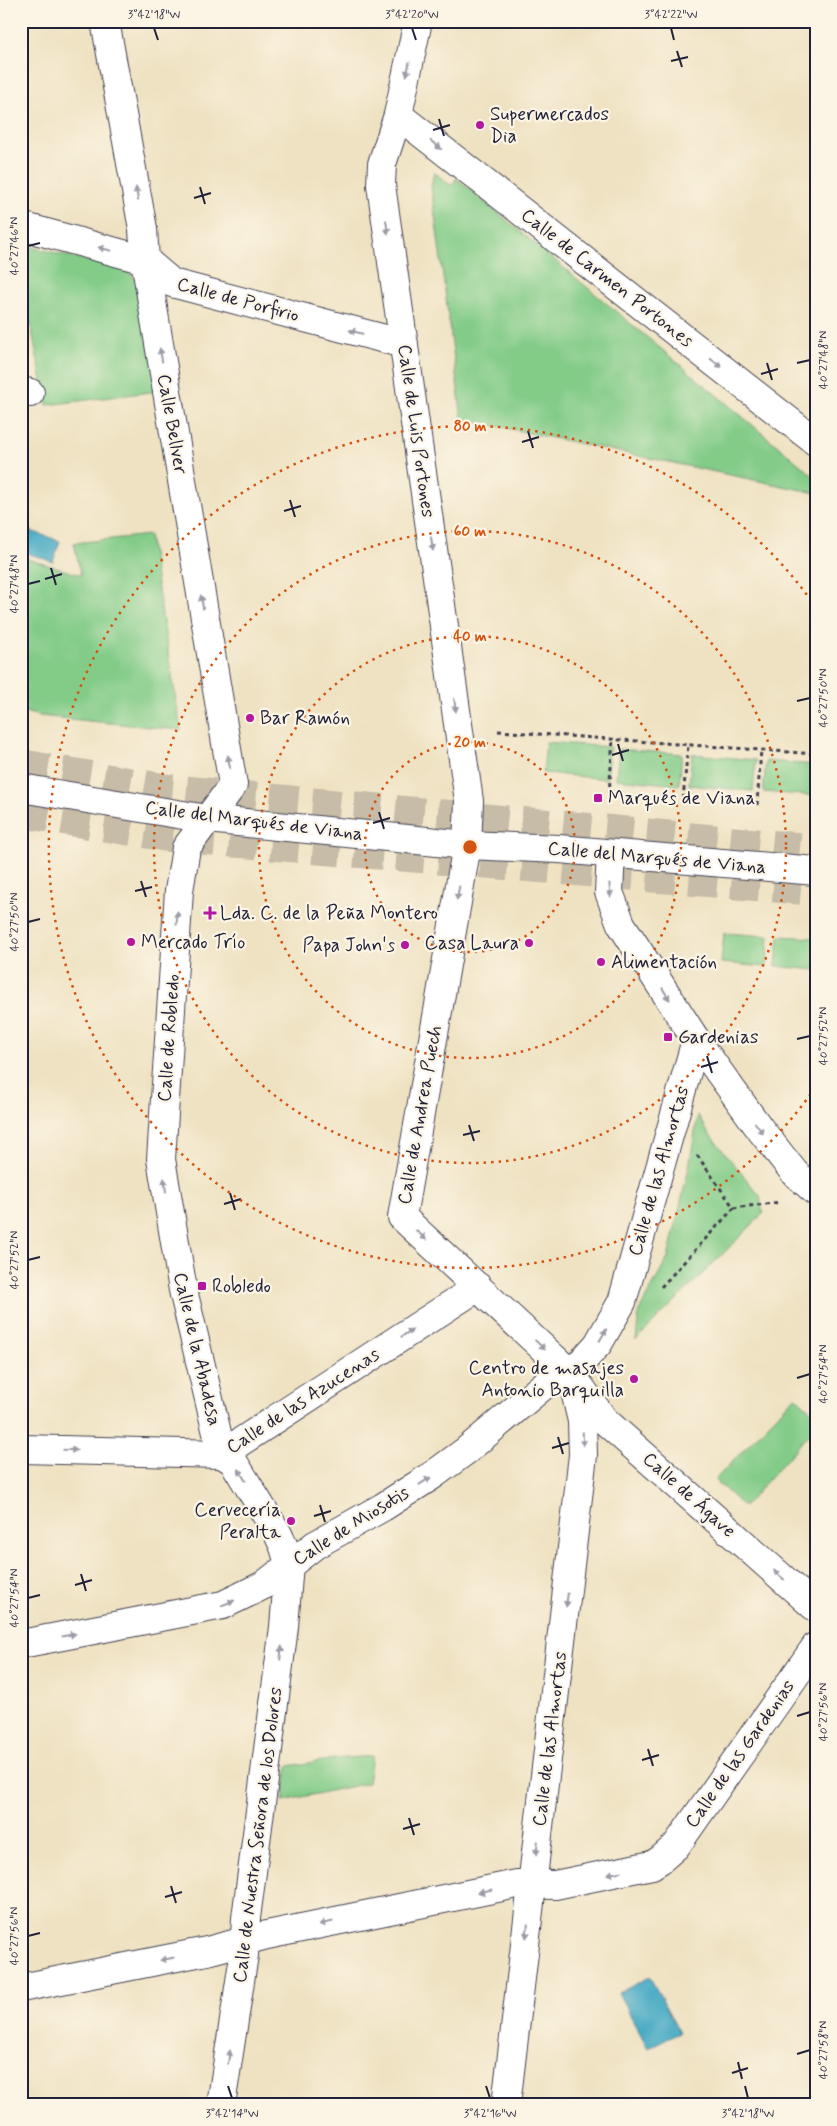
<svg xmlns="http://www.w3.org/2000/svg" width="837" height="2126" font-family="Mynerve,sans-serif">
  <rect width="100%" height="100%" fill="#fcf5e5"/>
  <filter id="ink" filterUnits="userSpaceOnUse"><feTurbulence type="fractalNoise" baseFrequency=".02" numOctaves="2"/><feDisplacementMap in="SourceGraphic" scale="10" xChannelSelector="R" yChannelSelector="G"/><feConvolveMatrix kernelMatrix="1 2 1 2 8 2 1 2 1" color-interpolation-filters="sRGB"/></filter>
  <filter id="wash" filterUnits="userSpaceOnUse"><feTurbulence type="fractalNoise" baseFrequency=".0096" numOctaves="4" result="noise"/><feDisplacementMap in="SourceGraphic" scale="20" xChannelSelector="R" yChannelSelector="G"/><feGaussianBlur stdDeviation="1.12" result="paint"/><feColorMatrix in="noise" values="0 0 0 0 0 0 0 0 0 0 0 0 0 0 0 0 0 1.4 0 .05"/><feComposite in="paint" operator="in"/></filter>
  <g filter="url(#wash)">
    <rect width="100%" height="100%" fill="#efe2c2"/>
    <g fill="#83cc88" stroke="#527762">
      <polygon points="434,172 450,185 454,183 456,178 816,478 816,493 462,419 431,186"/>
      <polygon points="21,244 127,271 138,282 158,391 47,405 21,278"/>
      <polygon points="149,535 181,730 39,716 21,711 21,557 81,575 74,543"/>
      <polygon points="546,742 610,747 607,779 543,773"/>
      <polygon points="619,749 682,754 679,785 616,779"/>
      <polygon points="692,754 756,760 753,791 689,785"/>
      <polygon points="766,761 816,765 816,796 763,792"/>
      <polygon points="724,933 769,936 767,967 721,963"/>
      <polygon points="779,936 816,938 816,970 776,966"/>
      <polygon points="698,1115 707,1131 760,1196 763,1214 636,1340 639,1311 668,1258 689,1167"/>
      <polygon points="795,1396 816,1415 816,1426 744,1507 715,1480"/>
      <polygon points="372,1756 368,1783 283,1801 288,1766 335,1759"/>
    </g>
    <g fill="#43a8c3" stroke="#32657f">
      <polygon points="25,529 60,541 53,562 21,551 21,540"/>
      <polygon points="650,1977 679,2032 648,2048 618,1993"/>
    </g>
  </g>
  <g filter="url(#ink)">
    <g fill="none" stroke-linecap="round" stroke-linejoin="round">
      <g stroke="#c6bca7" stroke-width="28" stroke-dasharray="28 14" stroke-linecap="butt">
        <polyline points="21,763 168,788 816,848"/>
        <polyline points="21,814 168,838 816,892"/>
      </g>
      <defs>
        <g id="minor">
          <polyline points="105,21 143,229 145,260 233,785 186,848 179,891 161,1159 183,1290 222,1454 233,1461 278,1534 284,1547 289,1564 284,1627 246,1918 244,1955 221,2105"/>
          <polyline points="418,21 398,115 382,164 381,185 469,801 467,845 402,1217 571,1374 604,1420 816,1608"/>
          <polyline points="398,115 816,442"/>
          <polyline points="21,226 145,260 172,283 404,344"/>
          <polyline points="21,391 30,393"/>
          <polyline points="611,854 609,892 621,924 696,1040 760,1129 794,1172 816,1192"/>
          <polyline points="21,1449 222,1454 478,1287"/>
          <polyline points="21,1644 223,1605 264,1585 315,1545 383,1507 433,1475 467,1450 543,1386 571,1374 598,1344 622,1302 696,1040"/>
          <polyline points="21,1988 207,1951 267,1935 517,1884 555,1885 652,1865 660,1860 676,1846 816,1646"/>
          <polyline points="506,2105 583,1455 582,1421 574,1387"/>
        </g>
        <polyline id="tertiary" points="21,788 207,819 467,845 559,849 816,871"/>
      </defs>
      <use href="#minor" stroke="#413f4f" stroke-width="30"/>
      <use href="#tertiary" stroke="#413f4f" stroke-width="30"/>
      <g stroke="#413f4f" stroke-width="3" stroke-dasharray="4 4" stroke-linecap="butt">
        <polyline points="498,731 816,754"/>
        <polyline points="609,794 613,739"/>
        <polyline points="683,799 688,745"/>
        <polyline points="757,805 761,750"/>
        <polyline points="697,1155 734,1208 780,1202"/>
        <polyline points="661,1287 734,1208"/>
      </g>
      <use href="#minor" stroke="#fff" stroke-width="28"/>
      <use href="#tertiary" stroke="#fff" stroke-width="28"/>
    </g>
    <defs><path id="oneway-solid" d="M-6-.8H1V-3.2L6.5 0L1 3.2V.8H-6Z" transform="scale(1.25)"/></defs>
    <g fill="#9c9ca7">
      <use href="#oneway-solid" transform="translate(408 69) rotate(102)"/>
      <use href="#oneway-solid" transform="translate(436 145) rotate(38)"/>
      <use href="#oneway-solid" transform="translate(137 194) rotate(-100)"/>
      <use href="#oneway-solid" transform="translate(387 227) rotate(82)"/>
      <use href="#oneway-solid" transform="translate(105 249) rotate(-165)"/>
      <use href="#oneway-solid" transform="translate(356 332) rotate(-165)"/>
      <use href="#oneway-solid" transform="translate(161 355) rotate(-100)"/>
      <use href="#oneway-solid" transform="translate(716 363) rotate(38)"/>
      <use href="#oneway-solid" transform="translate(432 544) rotate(82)"/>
      <use href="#oneway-solid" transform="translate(202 602) rotate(-100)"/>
      <use href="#oneway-solid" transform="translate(455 705) rotate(82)"/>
      <use href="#oneway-solid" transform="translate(229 762) rotate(-99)"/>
      <use href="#oneway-solid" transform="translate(610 890) rotate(84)"/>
      <use href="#oneway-solid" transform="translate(458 893) rotate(101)"/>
      <use href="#oneway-solid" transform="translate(177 918) rotate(-86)"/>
      <use href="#oneway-solid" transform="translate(666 994) rotate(58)"/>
      <use href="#oneway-solid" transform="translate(759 1128) rotate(53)"/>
      <use href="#oneway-solid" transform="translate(165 1185) rotate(-98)"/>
      <use href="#oneway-solid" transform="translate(421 1235) rotate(43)"/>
      <use href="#oneway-solid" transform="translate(407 1333) rotate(-33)"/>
      <use href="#oneway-solid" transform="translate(603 1335) rotate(-60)"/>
      <use href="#oneway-solid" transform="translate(540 1345) rotate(43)"/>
      <use href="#oneway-solid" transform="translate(583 1439) rotate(88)"/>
      <use href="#oneway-solid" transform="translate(70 1450) rotate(1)"/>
      <use href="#oneway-solid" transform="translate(242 1475) rotate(-122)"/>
      <use href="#oneway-solid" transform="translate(425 1481) rotate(-33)"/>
      <use href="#oneway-solid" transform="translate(779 1575) rotate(-138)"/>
      <use href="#oneway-solid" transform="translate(567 1600) rotate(97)"/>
      <use href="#oneway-solid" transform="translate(228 1603) rotate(-21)"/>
      <use href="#oneway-solid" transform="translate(69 1635) rotate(-11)"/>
      <use href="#oneway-solid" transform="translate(281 1653) rotate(-83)"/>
      <use href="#oneway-solid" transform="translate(537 1848) rotate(97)"/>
      <use href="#oneway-solid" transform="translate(614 1873) rotate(169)"/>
      <use href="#oneway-solid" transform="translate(485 1891) rotate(168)"/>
      <use href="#oneway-solid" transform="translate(326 1923) rotate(168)"/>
      <use href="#oneway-solid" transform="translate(527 1931) rotate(97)"/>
      <use href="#oneway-solid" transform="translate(167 1959) rotate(169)"/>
      <use href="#oneway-solid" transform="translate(229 2057) rotate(-81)"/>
    </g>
  </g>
  <path fill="none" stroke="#22223b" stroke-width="2" d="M154,28L158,40M412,28L416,40M671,28L674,40M677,51L682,67M671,61L688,57M439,119L444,136M433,130L450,125M200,187L205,204M194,198L211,193M28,246L40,243M767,363L772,380M797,363L810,360M761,374L778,369M528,431L533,448M522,442L539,437M290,500L295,517M284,511L301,506M51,568L56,585M45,579L62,574M28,584L40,581M797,701L810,698M618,744L623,761M612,755L629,750M379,812L384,829M373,823L390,818M141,881L146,897M135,891L152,887M28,922L40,919M797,1039L810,1036M707,1056L712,1073M701,1067L718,1062M469,1125L474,1141M463,1135L480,1131M230,1193L235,1210M224,1204L241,1199M28,1260L40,1257M797,1378L810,1374M558,1437L563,1454M552,1448L569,1443M320,1505L325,1522M314,1516L331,1511M81,1574L86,1591M75,1585L92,1580M28,1598L40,1595M797,1716L810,1712M648,1749L653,1766M642,1760L659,1755M409,1818L414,1835M403,1829L420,1824M171,1886L176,1903M165,1897L182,1892M28,1936L40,1933M797,2054L810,2050M738,2062L742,2079M732,2073L748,2068M228,2086L232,2098M486,2086L490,2098M745,2086L748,2098"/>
  <g fill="none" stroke="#d45411" stroke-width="2.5" stroke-dasharray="2.5 5">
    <circle cx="470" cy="847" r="105"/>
    <circle cx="470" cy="847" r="211"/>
    <circle cx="470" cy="847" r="316"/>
    <path d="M815 1088A421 421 0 1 1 815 606"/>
  </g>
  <g fill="#b5179e" stroke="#fcf5e5" stroke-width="2">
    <circle cx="480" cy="125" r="5"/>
    <circle cx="250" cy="718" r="5"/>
    <rect x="593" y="793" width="10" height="10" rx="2.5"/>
    <path d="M207.5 905.5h5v5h5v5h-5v5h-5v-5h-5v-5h5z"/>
    <circle cx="131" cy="942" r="5"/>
    <circle cx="529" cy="943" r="5"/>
    <circle cx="405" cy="945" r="5"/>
    <circle cx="601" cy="962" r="5"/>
    <rect x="663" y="1032" width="10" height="10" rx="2.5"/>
    <rect x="197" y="1281" width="10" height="10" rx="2.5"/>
    <circle cx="634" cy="1379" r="5"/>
    <circle cx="291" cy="1521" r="5"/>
  </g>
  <g text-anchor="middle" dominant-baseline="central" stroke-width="4.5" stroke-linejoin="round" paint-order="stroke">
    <g font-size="19" fill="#22223b" stroke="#fcf5e5" text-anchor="start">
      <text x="490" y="114">Supermercados<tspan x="490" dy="22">Dia</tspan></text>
      <text x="260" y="718">Bar Ramón</text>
      <text x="608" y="798">Marqués de Viana</text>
      <text x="220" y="913">Lda. C. de la Peña Montero</text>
      <text x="141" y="942">Mercado Trío</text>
      <text x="519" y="943" text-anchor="end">Casa Laura</text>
      <text x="395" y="945" text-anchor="end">Papa John's</text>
      <text x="611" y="962">Alimentación</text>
      <text x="678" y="1037">Gardenias</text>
      <text x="212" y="1286">Robledo</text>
      <text x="624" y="1368" text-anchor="end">Centro de masajes<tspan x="624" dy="22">Antonio Barquilla</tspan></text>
      <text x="281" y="1510" text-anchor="end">Cervecería<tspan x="281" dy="22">Peralta</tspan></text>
    </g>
    <g font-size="19" fill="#22223b" stroke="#fcf5e5">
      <text transform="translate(607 278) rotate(38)">Calle de Carmen Portones</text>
      <text transform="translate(238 300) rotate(15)">Calle de Porfirio</text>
      <text transform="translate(172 424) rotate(80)">Calle Bellver</text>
      <text transform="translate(416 431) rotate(82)">Calle de Luis Portones</text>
      <text transform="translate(254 821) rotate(7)">Calle del Marqués de Viana</text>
      <text transform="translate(657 858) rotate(5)">Calle del Marqués de Viana</text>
      <text transform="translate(169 1038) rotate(-86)">Calle de Robledo</text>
      <text transform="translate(420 1115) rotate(-80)">Calle de Andrea Puech</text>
      <text transform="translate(659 1171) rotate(-74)">Calle de las Almortas</text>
      <text transform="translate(197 1349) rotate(77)">Calle de la Abadesa</text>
      <text transform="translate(303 1401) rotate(-33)">Calle de las Azucenas</text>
      <text transform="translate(689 1495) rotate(42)">Calle de Ágave</text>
      <text transform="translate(351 1526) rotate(-32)">Calle de Miosotis</text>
      <text transform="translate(550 1739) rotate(-83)">Calle de las Almortas</text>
      <text transform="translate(740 1754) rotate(-55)">Calle de las Gardenias</text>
      <text transform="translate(258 1835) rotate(-83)">Calle de Nuestra Señora de los Dolores</text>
    </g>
  </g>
  <circle cx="470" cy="847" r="8" fill="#d45411" stroke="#fcf5e5" stroke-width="2.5"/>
  <g font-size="15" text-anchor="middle" font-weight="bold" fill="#d45411" stroke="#fcf5e5" stroke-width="4.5" stroke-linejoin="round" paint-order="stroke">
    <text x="470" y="431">80 m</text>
    <text x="470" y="536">60 m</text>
    <text x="470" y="641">40 m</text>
    <text x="470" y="747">20 m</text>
  </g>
  <rect width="837" height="2126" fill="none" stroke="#fcf5e5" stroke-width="55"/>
  <rect x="28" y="28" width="782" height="2070" fill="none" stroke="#22223b" stroke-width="2"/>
  <g font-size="12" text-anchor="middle" fill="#22223b">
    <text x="154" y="18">3°42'18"W</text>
    <text x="412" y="18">3°42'20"W</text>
    <text x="671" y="18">3°42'22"W</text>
    <text transform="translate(14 246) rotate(-90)" y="4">40°27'46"N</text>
    <text transform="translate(823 360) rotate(-90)" y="4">40°27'48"N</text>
    <text transform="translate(14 584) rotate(-90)" y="4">40°27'48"N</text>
    <text transform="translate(823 698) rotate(-90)" y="4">40°27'50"N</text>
    <text transform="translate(14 922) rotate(-90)" y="4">40°27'50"N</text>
    <text transform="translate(823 1036) rotate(-90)" y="4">40°27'52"N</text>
    <text transform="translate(14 1260) rotate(-90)" y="4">40°27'52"N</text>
    <text transform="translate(823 1374) rotate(-90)" y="4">40°27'54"N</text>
    <text transform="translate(14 1598) rotate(-90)" y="4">40°27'54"N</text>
    <text transform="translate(823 1712) rotate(-90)" y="4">40°27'56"N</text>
    <text transform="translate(14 1936) rotate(-90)" y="4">40°27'56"N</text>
    <text transform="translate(823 2050) rotate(-90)" y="4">40°27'58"N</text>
    <text x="232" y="2117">3°42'14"W</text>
    <text x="490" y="2117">3°42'16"W</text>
    <text x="748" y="2117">3°42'18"W</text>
  </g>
</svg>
